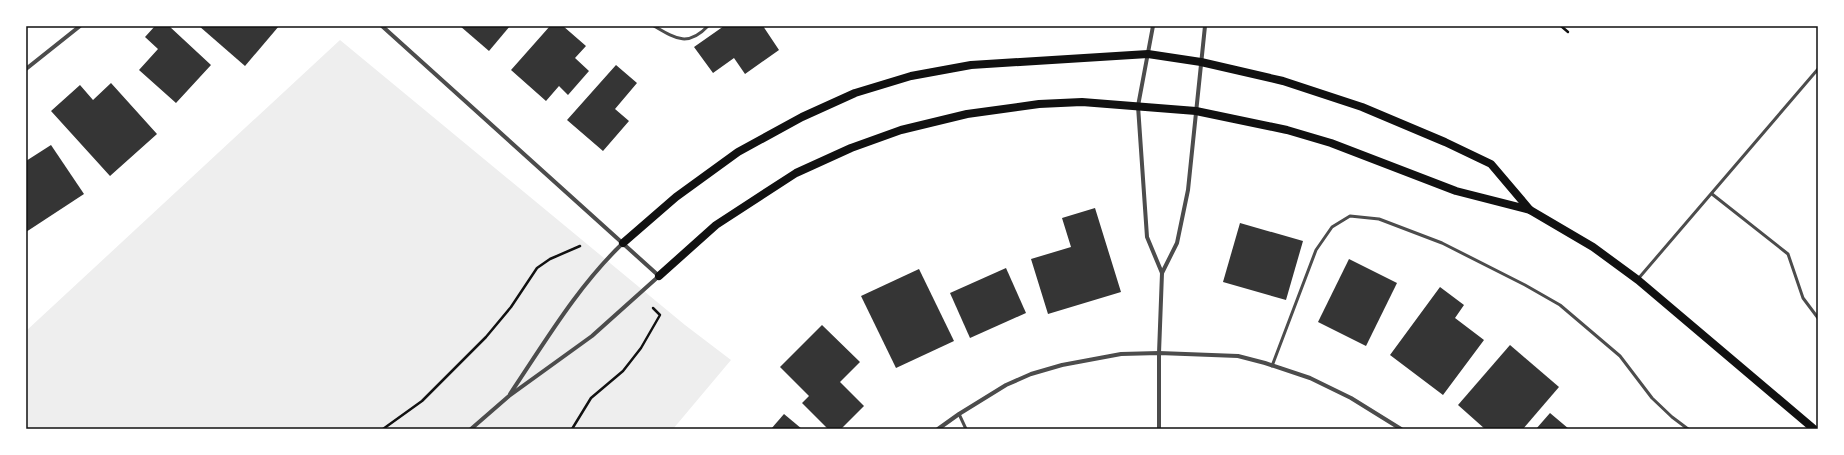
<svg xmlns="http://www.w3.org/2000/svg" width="1844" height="455" font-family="Poppins,sans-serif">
  <rect width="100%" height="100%" fill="#fff"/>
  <polygon fill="#eee" points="340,40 685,325 731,360 673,429 26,429 26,331"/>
  <g fill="#353535">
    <polygon points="155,26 169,26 211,65 176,103 139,70 158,49 145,37"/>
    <polygon points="199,26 279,26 245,66"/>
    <polygon points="460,26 510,26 489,51"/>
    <polygon points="550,26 563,26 586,46 575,58 589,71 568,95 559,86 546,101 511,70"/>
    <polygon points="724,26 763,26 779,50 745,74 734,58 713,73 694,47"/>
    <polygon points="616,65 637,83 615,109 629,121 603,151 567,120"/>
    <polygon points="111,83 157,134 110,176 51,111 80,85 93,100"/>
    <polygon points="51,145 84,194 26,232 26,161"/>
    <polygon points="1095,208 1121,292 1048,314 1031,259 1071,247 1062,218"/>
    <polygon points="1240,223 1303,241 1286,300 1223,282"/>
    <polygon points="1349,259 1397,283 1366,346 1318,322"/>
    <polygon points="1006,268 1026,313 970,338 950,293"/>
    <polygon points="919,269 954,341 896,368 861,296"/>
    <polygon points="1440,287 1464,305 1455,318 1484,340 1443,395 1390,355"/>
    <polygon points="822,325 860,362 840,382 864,406 841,429 828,429 802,403 809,396 780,367"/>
    <polygon points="1510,345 1559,387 1523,429 1485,429 1458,405"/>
    <polygon points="1550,413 1569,429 1536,429"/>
    <polygon points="784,414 802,429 771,429"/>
  </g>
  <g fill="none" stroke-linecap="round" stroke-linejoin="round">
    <g stroke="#111" stroke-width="2.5">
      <polyline points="1561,26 1568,32"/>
      <polyline points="383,429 422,401 486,337 511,307 537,268 550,259 580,246"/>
      <polyline points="572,429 591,398 623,371 641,348 660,315 653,308"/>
    </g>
    <g stroke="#4c4c4c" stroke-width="3">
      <path d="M654,26C676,39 688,47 708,26"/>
      <polyline points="1712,194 1788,254 1803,298 1818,318"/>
      <polyline points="1638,279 1818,69"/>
      <polyline points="1272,366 1316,250 1332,227 1350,216 1379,219 1442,243 1525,285 1560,305 1620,356 1652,398 1672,417 1688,429"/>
      <polyline points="959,414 966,429"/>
    </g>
    <g stroke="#4c4c4c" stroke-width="4">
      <polyline points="382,26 659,276 592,336 509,396 471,429"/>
      <polyline points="1153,26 1138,106 1147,237 1162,273 1159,353 1159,429"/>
      <polyline points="26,69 80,26"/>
      <polyline points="1162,273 1177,243 1188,190 1205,26"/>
      <path d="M510,394C545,342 577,287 623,243"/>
      <polyline points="938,429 959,414 1006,385 1031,374 1062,365 1121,354 1159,353 1238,356 1265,363 1310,378 1351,398 1401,429"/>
    </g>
    <g stroke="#111" stroke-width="8">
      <polyline points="623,243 676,197 738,152 802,117 855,93 911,76 971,65 1148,54 1201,62 1283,81 1362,107 1445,142 1491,164 1530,210"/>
      <polyline points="659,276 716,225 796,173 851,148 901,130 967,114 1039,104 1082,102 1196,111 1287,130 1331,143 1456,191 1530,210 1593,247 1638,280 1814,429"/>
    </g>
  </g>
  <rect width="1844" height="455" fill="none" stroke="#ffffff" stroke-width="54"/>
  <rect x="27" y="27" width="1790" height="401" fill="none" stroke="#111" stroke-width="1.5"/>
</svg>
